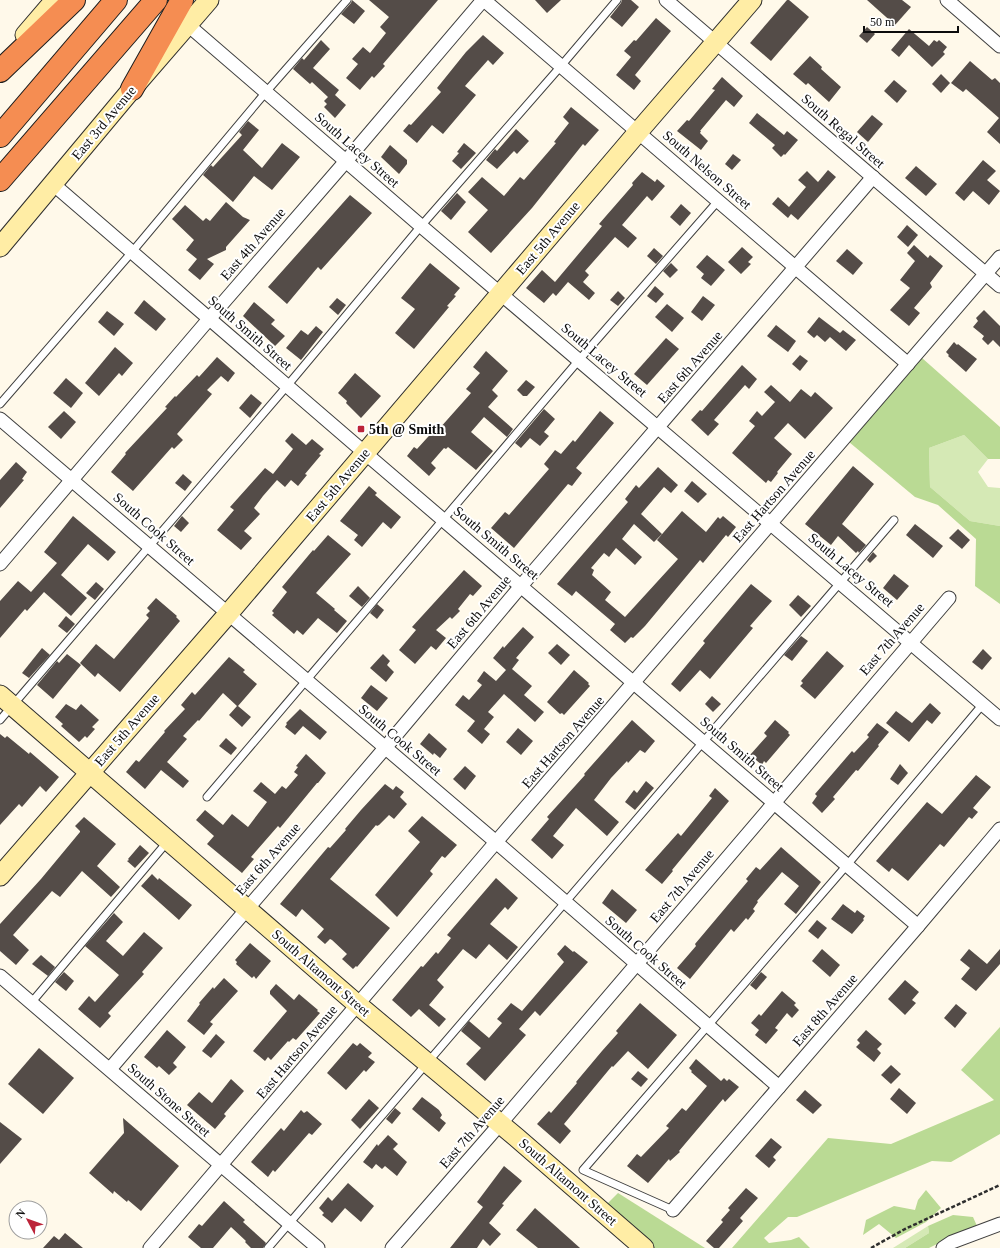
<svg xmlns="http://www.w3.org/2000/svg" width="1000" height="1248" font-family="Georgia,serif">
  <rect width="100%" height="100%" fill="#fff9ea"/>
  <g fill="#d5e9b5">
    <polygon points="964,435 988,459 978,472 988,487 1000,488 1000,526 970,521 930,487 929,448"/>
    <polygon points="928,1226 929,1233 905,1248 893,1248"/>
  </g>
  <g fill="#bada94">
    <polygon points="922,358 1000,427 1000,459 988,459 964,435 929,448 930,487 970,521 1000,526 1000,604 975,586 976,539 938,505 915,497 849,442"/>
    <polygon points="1000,1027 1000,1134 951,1162 932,1161 797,1217 788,1217 764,1238 769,1243 791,1240 799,1237 810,1248 732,1248 828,1138 891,1144 994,1100 961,1070"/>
    <polygon points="926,1190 941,1208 926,1222 896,1238 879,1224 863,1235 866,1220 894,1206 915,1210 918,1200"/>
    <polygon points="618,1193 705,1248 654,1248 606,1205"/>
    <polygon points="953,1215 973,1217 977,1226 947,1239 929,1248 905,1248 929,1233 928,1226"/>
  </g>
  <g fill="#544c48">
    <polygon points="352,0 365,11 354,24 341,14 351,3"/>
    <polygon points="369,0 438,0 383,64 385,66 374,78 372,76 360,90 346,78 358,64 352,59 363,47 370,53 386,33 380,27 389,17"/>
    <polygon points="535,0 561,0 547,13"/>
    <polygon points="622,0 631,0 639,7 622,27 610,17 621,3"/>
    <polygon points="787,0 789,0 809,17 771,61 750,43"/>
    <polygon points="867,0 902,0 911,7 895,25"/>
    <polygon points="656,18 671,31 635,75 641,81 634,90 616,75 631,57 624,51 634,40 636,41"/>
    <polygon points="867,27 875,34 867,43 859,36"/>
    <polygon points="909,29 929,46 934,40 937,42 939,40 947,47 943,52 945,54 932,67 909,45 899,57 891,50"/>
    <polygon points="483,35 504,53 493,65 488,60 465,86 476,95 443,134 432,125 417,143 403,131 409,124 411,125 441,92 437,88 466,52"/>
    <polygon points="321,40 330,49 313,68 339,90 335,95 346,105 335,118 324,107 327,104 324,101 328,97 312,82 310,84 293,69 302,58 304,60"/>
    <polygon points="810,56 822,67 821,69 841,87 829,102 808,83 806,85 793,74"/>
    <polygon points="970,61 992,80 995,78 1000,83 1000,144 987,132 999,118 966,89 963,92 951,83"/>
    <polygon points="941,74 950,83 941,93 932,84"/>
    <polygon points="722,77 743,96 734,107 726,100 700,131 701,131 700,133 708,141 701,150 677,131 687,120 689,121 715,90 712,89"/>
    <polygon points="894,80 907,91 897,103 884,91"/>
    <polygon points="571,107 599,130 585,146 583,144 532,208 491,253 468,232 488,210 468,192 482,177 504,196 520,177 524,180 556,143 554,142 569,123 563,117"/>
    <polygon points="757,113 784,135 787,131 798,140 785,155 784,154 781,157 772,148 775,145 749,123"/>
    <polygon points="872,115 883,124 868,142 857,132"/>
    <polygon points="248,121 259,130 243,150 262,168 282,143 300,157 272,190 254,176 233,202 203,175 211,165 213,167 242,135 239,132"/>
    <polygon points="516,129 529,141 517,154 514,151 497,169 486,160 495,149 497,151"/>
    <polygon points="464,143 476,153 461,169 452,161 459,153 457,152"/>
    <polygon points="390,145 407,160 407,164 399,174 381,157"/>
    <polygon points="733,154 741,160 732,170 725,164"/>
    <polygon points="983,160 996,171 987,180 1000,191 989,205 973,191 964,201 955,193"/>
    <polygon points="916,166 937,184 926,196 905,178"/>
    <polygon points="828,170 836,177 798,220 791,214 788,218 772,204 778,197 789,207 806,187 798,180 807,171 818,182"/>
    <polygon points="642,172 655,182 657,179 665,186 652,201 647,196 622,225 637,238 628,248 615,237 585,271 589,275 583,282 595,293 589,300 568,282 556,296 553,293 544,303 526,288 542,270 555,282 602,226 599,224 633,185 632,183"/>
    <polygon points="457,193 466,202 451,220 441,211"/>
    <polygon points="350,195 372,213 321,270 318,267 287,304 268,287"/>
    <polygon points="226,202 243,217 250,220 226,247 226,250 207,259 214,264 200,280 188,270 197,259 186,250 194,240 172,219 185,205 203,221 206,218 210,221"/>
    <polygon points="681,204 691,213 680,226 670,217"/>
    <polygon points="907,225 918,235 908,247 897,237"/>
    <polygon points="914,245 928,258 930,255 943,266 930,283 932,287 914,308 920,313 909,326 890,310 910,288 900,280 915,261 907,253"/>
    <polygon points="742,247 753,257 748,262 751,264 741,274 728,262"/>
    <polygon points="654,248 663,256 656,264 647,256"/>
    <polygon points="847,249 863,263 853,275 836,261"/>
    <polygon points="707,255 725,270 711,286 701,278 704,274 696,267"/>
    <polygon points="430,263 460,288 454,295 456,296 447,306 449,307 414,349 395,333 415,309 401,298"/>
    <polygon points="671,263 678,270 670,278 663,271"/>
    <polygon points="655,286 664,294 656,303 647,296"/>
    <polygon points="618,291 625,298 618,306 610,300"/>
    <polygon points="703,296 715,305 702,321 691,312"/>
    <polygon points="337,298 346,305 338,315 329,307"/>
    <polygon points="144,300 166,319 156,331 134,313"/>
    <polygon points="254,302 275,320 271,324 285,336 275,346 243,316"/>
    <polygon points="667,304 684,318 672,332 655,317"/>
    <polygon points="984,310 1000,326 1000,347 993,340 988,345 982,339 984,336 973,327 978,321 976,318"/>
    <polygon points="107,311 124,324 114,336 98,322"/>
    <polygon points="819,317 840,333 843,330 856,340 846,351 830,337 825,342 817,335 814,338 807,332"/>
    <polygon points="776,325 796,341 788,352 767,336"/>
    <polygon points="316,326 323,332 301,360 286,348 301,330 308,335"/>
    <polygon points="666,338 679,349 647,385 634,374"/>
    <polygon points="954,342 957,345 958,344 977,359 966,372 948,356 949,355 946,352"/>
    <polygon points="115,347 133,363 122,376 119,373 99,396 85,383"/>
    <polygon points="486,351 508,371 492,390 498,396 488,407 513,429 507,437 484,417 471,432 493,451 476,470 448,447 446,449 444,448 431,463 436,468 429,476 407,456 414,447 417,449 437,427 439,429 471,393 466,389 480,373 473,367"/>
    <polygon points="800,355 808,361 800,371 792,364"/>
    <polygon points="217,357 235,373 228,382 221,376 207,390 212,394 177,434 183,440 174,449 172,447 133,491 111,472 126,454 125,453 167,408 165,407 175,396 176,397 197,375 199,377"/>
    <polygon points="742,365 757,379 749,389 745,385 714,420 719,424 708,436 691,420 700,410 702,411"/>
    <polygon points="355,373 381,396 361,418 346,403 347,401 338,393"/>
    <polygon points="66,378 83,393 71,408 53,393"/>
    <polygon points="526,380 535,387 527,396 523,396 517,390"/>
    <polygon points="771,385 790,402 801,389 811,397 815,392 833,408 805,439 788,423 774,438 792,454 777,472 778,473 771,482 768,480 766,483 732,453 755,426 749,421 757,411 762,416 775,402 764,392"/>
    <polygon points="251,394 262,403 250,418 239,408"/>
    <polygon points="544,409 555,419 544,432 549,436 540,446 530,438 521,448 515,443"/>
    <polygon points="64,411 76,422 61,439 48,427"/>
    <polygon points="600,411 614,423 576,468 582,473 572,486 568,484 514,548 491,528 505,512 509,515 549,469 544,464 555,450 561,454 573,440 575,442"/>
    <polygon points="292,433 306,445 312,439 324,449 319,454 321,455 305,474 307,475 298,486 291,480 285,487 277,480 263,496 254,508 260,514 244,531 252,538 241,550 217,530 234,510 230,507 265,468 273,474 293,449 285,441"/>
    <polygon points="16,462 27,472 22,479 24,480 0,508 0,480"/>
    <polygon points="853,466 874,484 842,524 866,545 859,553 858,551 856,553 838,536 831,545 805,524"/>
    <polygon points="658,467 678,485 671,493 664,487 641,514 662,534 654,542 634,524 622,539 642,557 635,565 616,548 609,557 604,553 591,568 594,570 592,575 611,592 605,600 625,617 678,559 657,540 682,511 706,532 718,517 720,519 723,516 736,527 728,537 726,535 703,563 700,560 645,626 633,638 631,637 625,643 610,630 615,624 576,591 572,596 557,584 628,502 625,499 636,485 639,488"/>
    <polygon points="183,474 192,482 185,491 175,483"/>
    <polygon points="692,481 707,494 698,503 684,491"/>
    <polygon points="369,486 377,493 375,495 401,517 391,529 383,522 362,547 354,540 358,535 340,521"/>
    <polygon points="73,516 116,552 108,561 88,544 61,575 87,598 71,616 44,592 27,611 25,609 0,638 0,601 18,581 31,592 57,563 44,552"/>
    <polygon points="182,516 189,523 181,532 174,526"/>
    <polygon points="915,524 943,546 933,558 906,535"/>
    <polygon points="958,529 970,540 962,549 949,538"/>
    <polygon points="328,535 351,554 316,593 335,609 334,610 347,621 337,633 318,618 303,635 297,630 294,634 272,615 274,613 272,611 287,592 282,587 313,550 314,551"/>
    <polygon points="873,552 877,556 870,563 867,560"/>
    <polygon points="464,570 482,586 473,596 470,594 458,609 460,611 452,619 450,617 436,630 446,638 436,650 431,646 415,664 399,650 416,630 412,627"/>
    <polygon points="894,574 909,586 897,600 883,588"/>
    <polygon points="96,582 104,589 95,600 86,593"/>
    <polygon points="751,584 772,601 750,626 753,628 710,679 700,670 680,692 671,684 705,643 703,641"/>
    <polygon points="358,586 370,598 362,607 349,596"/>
    <polygon points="798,595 811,606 801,617 789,605"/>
    <polygon points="156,598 177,616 176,617 180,621 120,692 98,673 95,677 80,663 96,644 114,659 149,618 146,615 150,611 147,608"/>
    <polygon points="377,604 384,610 377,619 370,613"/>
    <polygon points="66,616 75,624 67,633 58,626"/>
    <polygon points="523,627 534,637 516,658 519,660 512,669 532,686 524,695 544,712 535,722 504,694 488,712 494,717 484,729 490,734 482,744 467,731 475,721 455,705 463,695 469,700 482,685 477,681 484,671 496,681 506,670 493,658 503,646 504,648"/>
    <polygon points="801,636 808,641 792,661 784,655"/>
    <polygon points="557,644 570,655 561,665 548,653"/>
    <polygon points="42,648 50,655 29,678 22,673"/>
    <polygon points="983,649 992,658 982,670 972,662"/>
    <polygon points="827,651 844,666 815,699 800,686 803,683 801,681"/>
    <polygon points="67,654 81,665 53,699 37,685 57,661 59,663"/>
    <polygon points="383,654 390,661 387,665 394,672 386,682 370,668"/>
    <polygon points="229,657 245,670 243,672 257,684 238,706 251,717 242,727 229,715 237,706 223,693 199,721 198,720 183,736 187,739 167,762 189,781 183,788 161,770 145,789 126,772 136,760 139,762 165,732 164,731 185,709 181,705 192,692 195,695"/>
    <polygon points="574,670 589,683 588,684 590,686 564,715 562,713 560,714 547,702"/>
    <polygon points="371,685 388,698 377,711 361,698"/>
    <polygon points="712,696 721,704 713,712 705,704"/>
    <polygon points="930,703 941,713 932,724 927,720 909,742 886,723 896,711 912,723"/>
    <polygon points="66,704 76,710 81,704 99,720 92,727 95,729 87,738 85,736 79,742 61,726 63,724 55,717"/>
    <polygon points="300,709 327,732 320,740 303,726 295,735 285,727 287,724 286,723"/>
    <polygon points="632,720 655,741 645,753 640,750 628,763 627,761 611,778 594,800 619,822 607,836 576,808 553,836 564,845 552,859 531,840 549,819 547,817 585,775 584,774"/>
    <polygon points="775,720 789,732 788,733 790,735 766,763 764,761 762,765 750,755 767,736 764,733"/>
    <polygon points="877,723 889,732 878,745 879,746 858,771 856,770 833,797 835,799 822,813 812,803 817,796 815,794 852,751 854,753 869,737 867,735"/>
    <polygon points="518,728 533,741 521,755 506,742"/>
    <polygon points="429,733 447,749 440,758 434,753 433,755 420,744"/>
    <polygon points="0,734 5,738 7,736 29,754 30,752 59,777 46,792 40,786 22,807 19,804 0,825"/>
    <polygon points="226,738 237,748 231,755 219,746"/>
    <polygon points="306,754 326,773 318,783 317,783 280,828 278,826 251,857 254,859 242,873 207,844 214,836 196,820 205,810 223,825 232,814 248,827 267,802 253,791 261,782 275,794 282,786 286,789 298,775 294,772 298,767 296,766"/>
    <polygon points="900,764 908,773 898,785 890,779"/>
    <polygon points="465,766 476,776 465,790 453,779"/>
    <polygon points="976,775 991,787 973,808 978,812 972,819 969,817 944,847 940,844 908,881 892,868 889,872 876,861 927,802 942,814"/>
    <polygon points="646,781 654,788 635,810 625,802 634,790 637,793"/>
    <polygon points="385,784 393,790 396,786 404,792 400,797 407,804 394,819 389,815 379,825 377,826 376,825 330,879 390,928 357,967 356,966 353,969 342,959 347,954 332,940 330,939 325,944 317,937 324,929 302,909 296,917 280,904 328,847 330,848 346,830 345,829 361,810"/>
    <polygon points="715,788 729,801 672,870 673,871 662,884 645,870 678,833 681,836 712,798 709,796"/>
    <polygon points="422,816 457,845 445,858 442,856 430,871 433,874 397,917 375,895 420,842 408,831"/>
    <polygon points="84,817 116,844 97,866 120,887 111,897 82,871 60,897 52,891 13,935 29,950 16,965 0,951 0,924 41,879 80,832 80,831 75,826"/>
    <polygon points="140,845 149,853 135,868 127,861 129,860 128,859"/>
    <polygon points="781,847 821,882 796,914 784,904 799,886 782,872 757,901 758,902 753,909 755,911 748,920 746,918 734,932 731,929 690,979 677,968 696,946 695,944 748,881 746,879 756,867 760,870"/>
    <polygon points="152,874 158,880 159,878 192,905 179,920 141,886"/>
    <polygon points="496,878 518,898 508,910 505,907 490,924 518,947 507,960 489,944 476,959 463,949 437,980 444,987 429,1005 446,1019 439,1027 419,1009 411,1017 392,1000 421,966 423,967 436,952 438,954 451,938 447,935"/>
    <polygon points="612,889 637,910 626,923 602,903"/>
    <polygon points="843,904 855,913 857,910 865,916 863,919 864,920 852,934 831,919"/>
    <polygon points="114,913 123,922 106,941 123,956 144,932 163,948 142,972 144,974 108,1013 111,1016 100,1028 78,1009 89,996 95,1002 119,975 85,946"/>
    <polygon points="817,920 827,928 818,939 808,931"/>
    <polygon points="250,943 271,961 256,979 254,976 252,978 236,964 237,962 235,960"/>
    <polygon points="565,945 573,952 574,951 588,962 540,1016 535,1011 519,1029 526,1035 485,1081 466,1064 481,1048 461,1031 469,1021 489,1038 502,1023 497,1019 511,1003 522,1011 564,962 557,954"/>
    <polygon points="822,949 840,965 830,977 812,961"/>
    <polygon points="969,949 987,964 1000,949 1000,964 976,991 961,979 970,968 960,960"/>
    <polygon points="41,955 55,967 48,976 32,964"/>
    <polygon points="64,972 74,981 66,991 55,982"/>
    <polygon points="761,972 767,977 756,990 750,985"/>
    <polygon points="224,978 238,991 210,1022 213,1024 204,1035 187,1021 200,1004 199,1003 213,987 214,989"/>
    <polygon points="905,980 919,992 912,1000 916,1003 905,1015 888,999"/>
    <polygon points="276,984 294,1000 299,994 318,1010 317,1011 320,1013 296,1040 293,1038 289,1042 288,1041 271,1060 268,1057 265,1061 253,1051 287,1011 270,994 270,991"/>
    <polygon points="782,991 796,1003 794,1005 799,1010 792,1018 787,1013 775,1028 778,1030 766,1044 755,1035 759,1030 751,1023 759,1014 761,1016"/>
    <polygon points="640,1003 677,1035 648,1069 628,1051 613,1067 612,1066 564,1124 571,1131 560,1144 537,1124 549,1111 551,1113 577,1083 576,1082 602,1051 618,1033 616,1031"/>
    <polygon points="956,1004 967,1013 955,1028 944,1018"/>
    <polygon points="167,1030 186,1047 173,1063 177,1067 169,1075 159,1066 157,1068 144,1057"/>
    <polygon points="866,1030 882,1044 877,1049 881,1053 874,1062 856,1047 860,1043 857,1040"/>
    <polygon points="216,1034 225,1042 211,1058 202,1051"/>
    <polygon points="353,1043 357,1046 360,1043 372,1053 368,1057 375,1062 366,1072 364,1070 346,1090 327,1073"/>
    <polygon points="39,1048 74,1078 43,1114 8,1084"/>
    <polygon points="696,1059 721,1081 724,1078 727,1081 729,1079 739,1087 725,1102 723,1099 679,1151 680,1152 670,1161 669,1159 648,1183 627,1166 637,1154 641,1157 669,1128 666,1126 682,1108 686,1111 707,1086 691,1072 692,1071 689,1068"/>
    <polygon points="891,1065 901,1074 891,1084 881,1075"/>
    <polygon points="638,1071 648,1079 641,1087 631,1079"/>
    <polygon points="231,1079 244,1091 224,1114 226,1116 215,1129 187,1105 199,1092 212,1103"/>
    <polygon points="899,1088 916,1103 907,1114 890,1099"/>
    <polygon points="805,1090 822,1105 813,1114 796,1100"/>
    <polygon points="422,1097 439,1110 442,1115 440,1118 446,1123 439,1132 412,1109"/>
    <polygon points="369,1099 379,1108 360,1129 351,1120"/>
    <polygon points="395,1108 401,1113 392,1124 386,1119"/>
    <polygon points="301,1110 304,1113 307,1111 322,1124 312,1135 309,1133 275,1172 273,1170 268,1177 251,1162 281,1128 284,1131"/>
    <polygon points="123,1118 179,1166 141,1211 128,1200 127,1202 114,1191 113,1194 89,1173 124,1133"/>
    <polygon points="0,1122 22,1139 0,1164"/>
    <polygon points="388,1135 398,1144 393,1149 407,1162 397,1176 385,1166 382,1169 376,1164 372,1169 363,1162 377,1144 378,1146"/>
    <polygon points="771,1138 782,1147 773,1157 776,1160 769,1168 755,1156"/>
    <polygon points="504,1166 522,1181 502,1204 504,1205 489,1223 501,1234 490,1246 483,1239 477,1248 450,1248 483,1207 477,1202"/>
    <polygon points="348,1183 374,1206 361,1222 345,1208 332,1223 322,1215 324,1213 319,1208 328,1197 332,1201"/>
    <polygon points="746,1188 758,1198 740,1218 743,1221 719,1248 714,1248 706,1241 723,1222 721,1220 730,1210 728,1208"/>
    <polygon points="224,1201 245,1220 243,1222 264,1241 266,1243 263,1248 251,1248 245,1242 246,1241 231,1227 213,1248 201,1248 188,1237 199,1224 202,1226"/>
    <polygon points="535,1208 552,1223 580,1248 538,1248 516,1230"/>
    <polygon points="65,1233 83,1248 43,1248 54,1236 59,1240"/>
  </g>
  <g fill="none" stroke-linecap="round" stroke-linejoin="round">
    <defs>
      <g id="lane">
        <polyline points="0,404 132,252 266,92 347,0"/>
        <polyline points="0,720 287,386 421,226 561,66 617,0"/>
        <polyline points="207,797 579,360 718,201"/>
        <polyline points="31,1003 168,841"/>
        <polyline points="673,1210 583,1170 847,865 983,704"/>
        <polyline points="268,1248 894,520"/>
      </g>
      <g id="street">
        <polyline points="484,0 908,364"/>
        <polyline points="666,0 1000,286"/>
        <polyline points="947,0 1000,46"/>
        <polyline points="188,25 421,226 1000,719"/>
        <polyline points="53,184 365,453 918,926"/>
        <polyline points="0,419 496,842 779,1087"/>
        <polyline points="0,564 209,319 346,161 483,0"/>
        <polyline points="0,976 318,1248"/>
        <polyline points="110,1069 385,748 521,586 873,177"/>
        <polyline points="673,1210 918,926 1000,829"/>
        <polyline points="150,1248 496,842 1000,257"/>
        <polyline points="392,1248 500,1124 949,598"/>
        <polyline points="943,1248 952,1242 1000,1224"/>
      </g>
      <g id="secondary">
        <polyline points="25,35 55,0"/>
        <polyline points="0,247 132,89 209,0"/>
        <polyline points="0,695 358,1005 516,1137 644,1248"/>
        <polyline points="0,876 228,614 638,132 752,0"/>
      </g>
      <g id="highway">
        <polyline points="0,71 74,0"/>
        <polyline points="132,89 182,0"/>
        <polyline points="0,136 116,0"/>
        <polyline points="0,180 156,0"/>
      </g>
    </defs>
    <use href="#lane" stroke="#3f3f3f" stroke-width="9"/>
    <use href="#street" stroke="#3f3f3f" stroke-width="15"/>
    <use href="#secondary" stroke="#2e2e2e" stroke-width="21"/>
    <use href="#highway" stroke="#1d1d1d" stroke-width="24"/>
    <polyline stroke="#2e2e2e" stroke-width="2.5" stroke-dasharray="4 2" stroke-linecap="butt" points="871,1248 905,1229 1000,1185"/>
    <use href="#lane" stroke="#fff" stroke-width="7"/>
    <use href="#street" stroke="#fff" stroke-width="13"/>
    <use href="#secondary" stroke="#ffeda5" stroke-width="19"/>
    <use href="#highway" stroke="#f58d52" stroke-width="22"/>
  </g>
  <rect fill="#bc2439" stroke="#fff" stroke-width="1.5" x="357" y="425" width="8" height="8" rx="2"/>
  <g text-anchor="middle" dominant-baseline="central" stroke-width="4" stroke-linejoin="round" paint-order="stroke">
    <g font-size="14" fill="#0c0c0c" stroke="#fff">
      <text transform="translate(104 123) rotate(-50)">East 3rd Avenue</text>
      <text transform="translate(843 131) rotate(41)">South Regal Street</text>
      <text transform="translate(357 150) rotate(41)">South Lacey Street</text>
      <text transform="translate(707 170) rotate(41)">South Nelson Street</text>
      <text transform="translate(548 238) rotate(-50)">East 5th Avenue</text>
      <text transform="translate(253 244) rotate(-49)">East 4th Avenue</text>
      <text transform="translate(250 333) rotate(41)">South Smith Street</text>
      <text transform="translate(604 360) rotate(40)">South Lacey Street</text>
      <text transform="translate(690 367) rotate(-49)">East 6th Avenue</text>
      <text transform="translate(338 485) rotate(-50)">East 5th Avenue</text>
      <text transform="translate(774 496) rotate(-49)">East Hartson Avenue</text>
      <text transform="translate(154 529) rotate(41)">South Cook Street</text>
      <text transform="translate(496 543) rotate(40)">South Smith Street</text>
      <text transform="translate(851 570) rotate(40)">South Lacey Street</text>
      <text transform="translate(479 612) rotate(-50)">East 6th Avenue</text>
      <text transform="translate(892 639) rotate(-49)">East 7th Avenue</text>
      <text transform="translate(127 730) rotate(-49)">East 5th Avenue</text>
      <text transform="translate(400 740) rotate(40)">South Cook Street</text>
      <text transform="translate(563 742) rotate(-49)">East Hartson Avenue</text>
      <text transform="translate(742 754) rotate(41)">South Smith Street</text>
      <text transform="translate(268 859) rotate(-49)">East 6th Avenue</text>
      <text transform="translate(682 886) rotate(-50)">East 7th Avenue</text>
      <text transform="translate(646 952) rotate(41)">South Cook Street</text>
      <text transform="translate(321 973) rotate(41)">South Altamont Street</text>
      <text transform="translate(825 1010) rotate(-49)">East 8th Avenue</text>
      <text transform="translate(297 1052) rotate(-50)">East Hartson Avenue</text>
      <text transform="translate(169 1100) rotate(41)">South Stone Street</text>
      <text transform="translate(472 1132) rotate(-49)">East 7th Avenue</text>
      <text transform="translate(568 1182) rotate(41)">South Altamont Street</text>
    </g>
    <g font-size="14" font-weight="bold" fill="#0c0c0c" stroke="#fff" text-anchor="start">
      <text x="369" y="429">5th @ Smith</text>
    </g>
  </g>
  <g transform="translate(28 1220) rotate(311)"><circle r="19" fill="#ffffff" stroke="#9e9e9e"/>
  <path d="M0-3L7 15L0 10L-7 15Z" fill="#bc2439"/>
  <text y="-6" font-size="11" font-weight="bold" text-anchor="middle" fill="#0c0c0c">N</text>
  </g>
  <path d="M864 26v6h94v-6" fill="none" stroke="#0c0c0c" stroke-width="2"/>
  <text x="870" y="26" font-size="12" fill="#0c0c0c" stroke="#ffffff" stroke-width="3" paint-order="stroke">50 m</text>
</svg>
